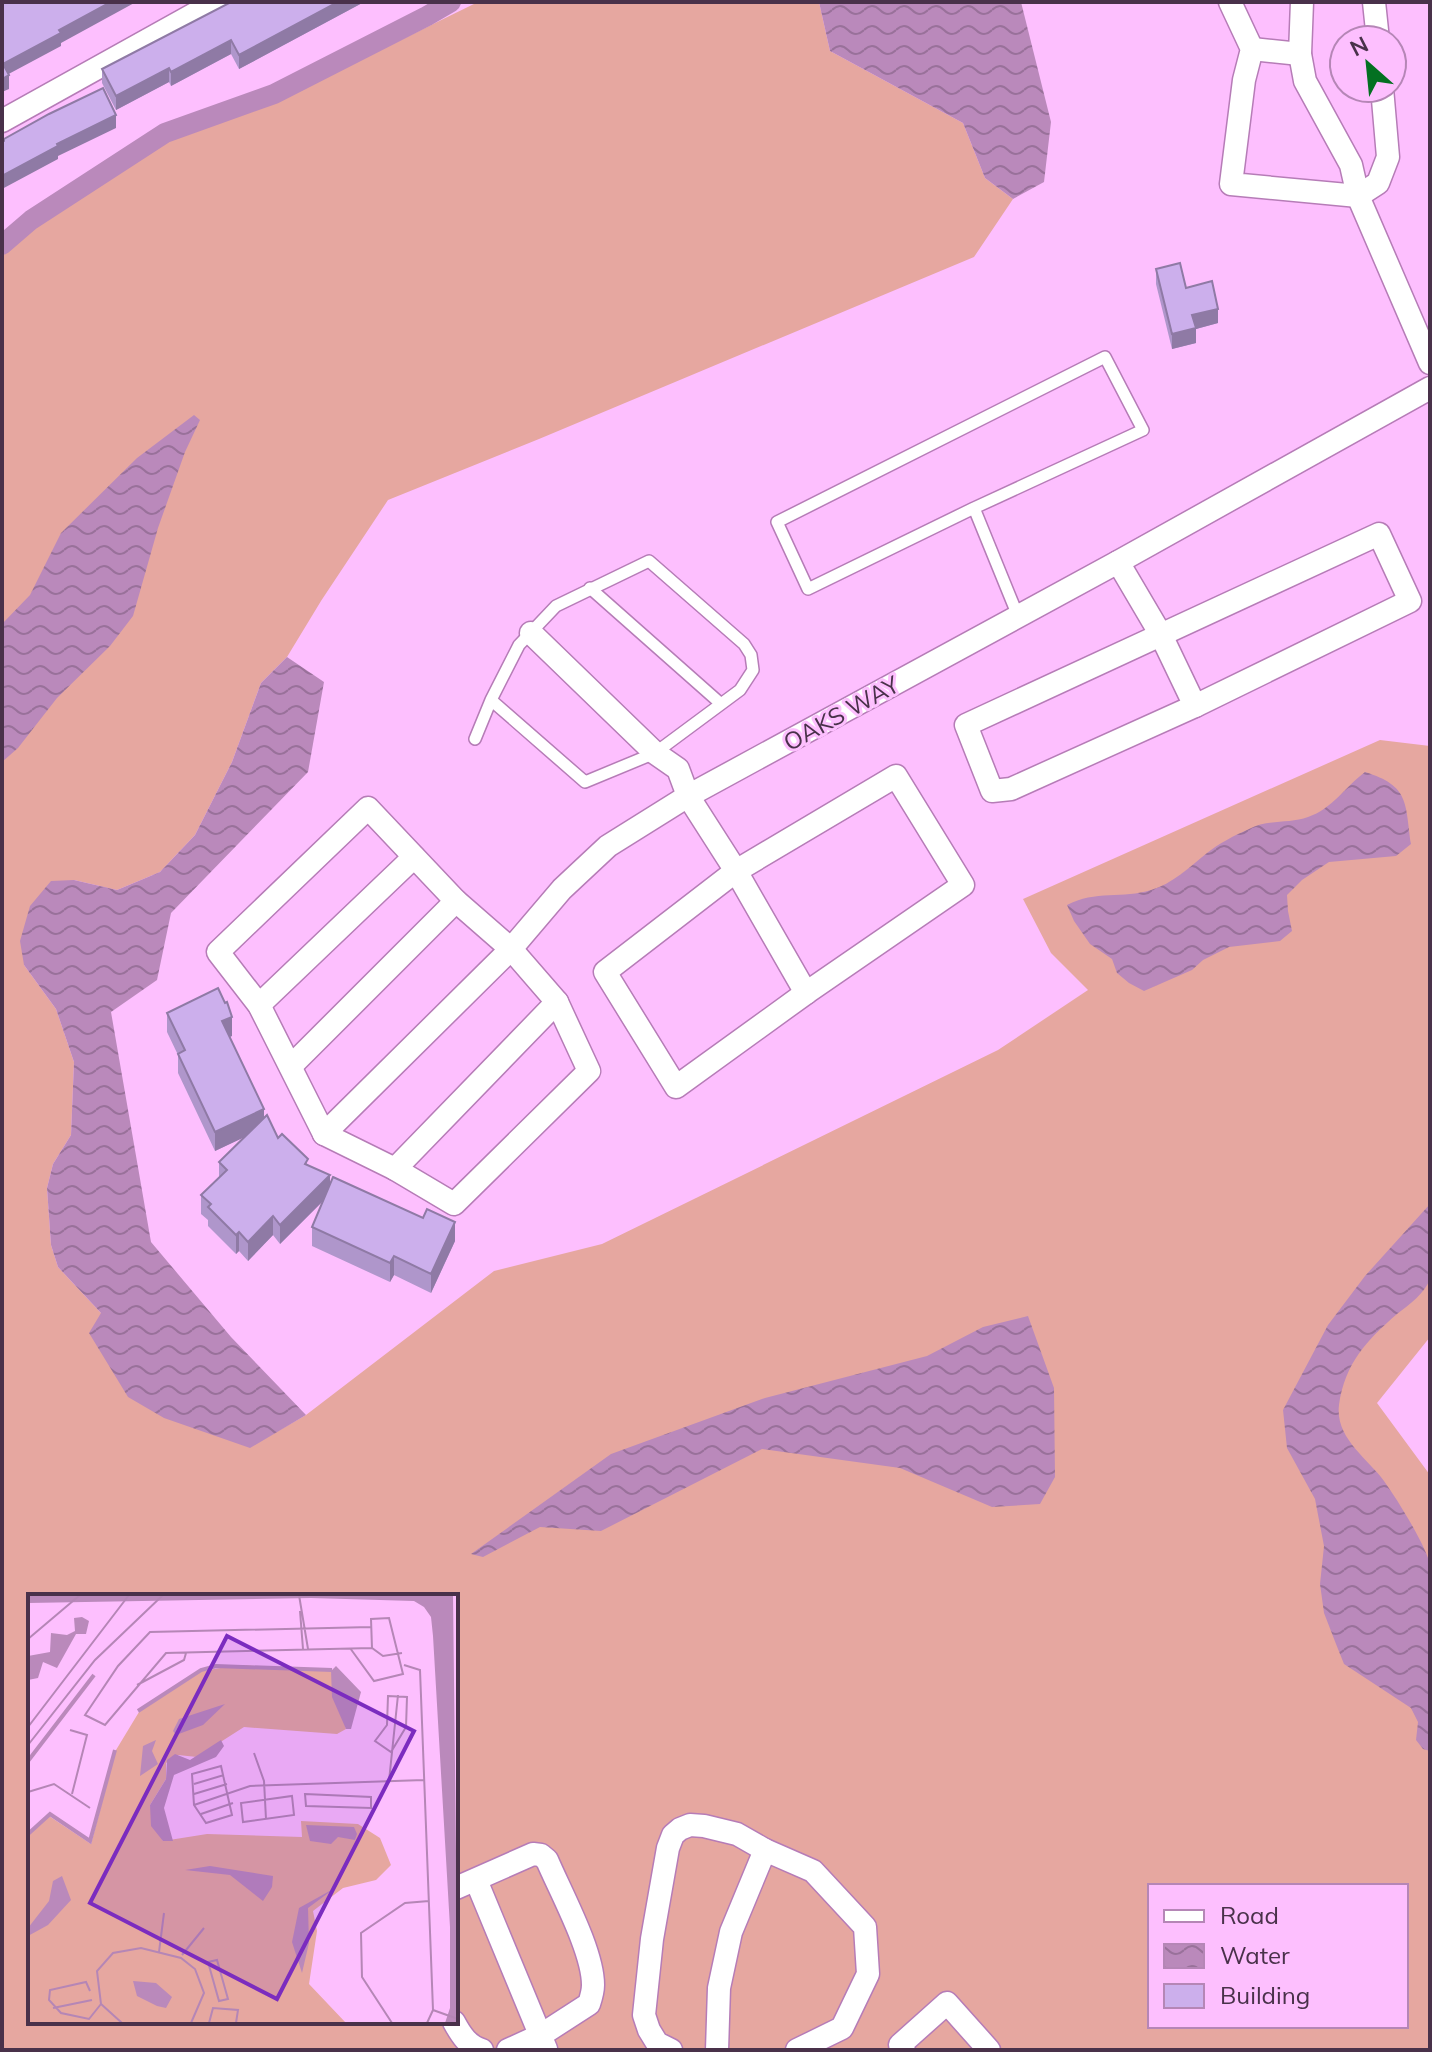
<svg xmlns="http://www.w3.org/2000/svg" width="1432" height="2052" font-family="Mulish,sans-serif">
  <defs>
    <pattern id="water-waves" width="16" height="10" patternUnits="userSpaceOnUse" patternTransform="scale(2)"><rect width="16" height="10" fill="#ba89bb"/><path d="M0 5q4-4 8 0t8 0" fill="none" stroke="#99719a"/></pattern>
  </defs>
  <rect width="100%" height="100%" fill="#fdbffe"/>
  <path fill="#e6a7a0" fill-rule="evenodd" d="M478,2H819L830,51L963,123L985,178L1013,199L974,257L539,439L388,500L321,601L287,657L261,683L232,762L195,835L160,872L117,890L74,880L24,965L56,1009L74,1062L71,1135L53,1164L47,1188L51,1245L58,1267L101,1313L250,1447L306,1415L494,1271L602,1244L998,1050L1088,990L1051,953L1023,899L1380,740L1430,746V1337L1377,1403L1430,1475V2050H2V256L36,226L166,141L276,101ZM30,1596H456V2022H30ZM1150,1886H1406V2026H1150Z"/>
  <g fill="url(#water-waves)">
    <polygon points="819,2 1021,2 1051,122 1044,182 1013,199 985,178 963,123 830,51"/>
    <polygon points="194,415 200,420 185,452 158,528 133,616 110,646 57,698 18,748 2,762 2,624 30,595 61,533 137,458"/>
    <polygon points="287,657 324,682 308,772 171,913 157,980 111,1012 151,1242 231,1337 306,1415 250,1448 164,1418 128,1397 89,1333 101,1313 58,1267 51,1245 47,1188 53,1164 71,1135 74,1062 56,1009 24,965 20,941 30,906 51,881 74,880 117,890 160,872 195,835 232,762 261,683"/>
    <path d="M1365,772C1410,786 1405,803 1411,844L1396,856L1329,862L1302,880L1287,895L1288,911L1292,931L1280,941L1229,947L1203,960L1192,970L1144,991L1129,983L1117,973L1112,959L1090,944L1074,921L1067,905C1095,890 1123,899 1151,890C1172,884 1190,867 1207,853C1218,844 1235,835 1249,829C1267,819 1289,824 1308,817C1332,809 1345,787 1365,772Z"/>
    <path d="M1430,1204V1279C1424,1294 1410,1304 1397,1314C1367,1340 1345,1363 1339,1405C1335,1438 1367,1458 1384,1481C1397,1499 1423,1541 1429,1561C1432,1575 1430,1595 1430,1610C1430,1657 1430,1704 1430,1751L1423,1749L1416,1740L1418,1722L1411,1708L1344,1664L1336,1644L1324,1613L1320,1584L1324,1546L1315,1499L1287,1448L1283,1410L1328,1325L1365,1276Z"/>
    <polygon points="1028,1316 1054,1388 1055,1477 1040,1504 992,1507 900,1468 762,1449 601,1531 540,1527 483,1557 471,1554 611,1454 765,1398 927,1356 983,1327"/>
  </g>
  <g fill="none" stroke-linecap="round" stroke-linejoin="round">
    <polyline stroke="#ba89bb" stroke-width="20" points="2,245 31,220 165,133 274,94 427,16 451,2"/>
    <defs>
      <g id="service">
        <polyline points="974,508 808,589 777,522 1105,357 1143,430 974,508 1018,616"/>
        <polyline points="590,588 720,703"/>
        <polyline points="475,739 491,700 519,645 556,606 649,561 744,644 751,655 753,670 740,690 655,753 585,782 491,700"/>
      </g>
      <g id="minor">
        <polyline points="1230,2 1252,49 1244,80 1231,184 1358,196 1378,183 1388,157 1382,88"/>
        <polyline points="1302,2 1300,54 1305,81 1351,165 1358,196 1430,363"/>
        <polyline points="1374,2 1378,40"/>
        <polyline points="1252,49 1300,54"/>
        <polyline points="2,121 216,2"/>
        <polygon points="1379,534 1410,601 1195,706 1011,789 992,791 966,725"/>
        <polyline points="1118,562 1161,635 1195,706"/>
        <polyline points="531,633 655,753 678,769 688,796 736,871 806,993"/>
        <polygon points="896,776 963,885 806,993 676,1087 605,972 736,871"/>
        <polygon points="368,808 456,901 511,949 557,1002 589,1071 454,1204 395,1169 324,1134 259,1005 218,952"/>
        <polyline points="259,1005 414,857"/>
        <polyline points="291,1066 456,901"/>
        <polyline points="324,1134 511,949 562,889 608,846 688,796 1118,562 1430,388"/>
        <polyline points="395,1169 557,1002"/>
        <polyline points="476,1880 546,2049"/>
        <path d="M456,1888L533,1854L541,1855L547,1860C561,1893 593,1951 593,1985C593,1991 591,1998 589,2004L541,2035L508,2050"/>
        <path d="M454,2022C461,2035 468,2046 482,2050"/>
        <polyline points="671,2050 657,2043 649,2030 644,2015 652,1939 668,1848 673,1835 680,1829 690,1825 704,1826 737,1834 765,1850 813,1871 865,1927 868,1974 842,2028 797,2050"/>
        <polyline points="717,2050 719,1988 731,1932 765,1850"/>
        <polyline points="904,2050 900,2045 947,2003 989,2050"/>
      </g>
    </defs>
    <use href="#service" stroke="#b67cb7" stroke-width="14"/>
    <use href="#minor" stroke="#b67cb7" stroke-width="25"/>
    <use href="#service" stroke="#fff" stroke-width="11"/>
    <use href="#minor" stroke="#fff" stroke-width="22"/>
  </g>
  <g fill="#af96cb">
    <polygon points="364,2 239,69 231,54 171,86 169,82 116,110 102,83 102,69"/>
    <polygon points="1156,269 1186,288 1218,323 1196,329 1196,343 1172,349 1156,284"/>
    <polygon points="167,1013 232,1036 229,1037 264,1118 278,1138 330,1184 455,1241 431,1293 394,1275 390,1282 312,1246 312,1227 323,1201 280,1244 273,1235 248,1261 239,1251 236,1254 208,1226 208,1220 201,1214 201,1195 219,1177 219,1162 244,1137 215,1151 178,1073 178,1055 167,1032"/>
  </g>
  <g fill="#8f7aa5">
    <polygon points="111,2 136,2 61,43 61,46 3,77 3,64 59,30"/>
    <polygon points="338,2 364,2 239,69 239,55"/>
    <polygon points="231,40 231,54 171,86 171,72"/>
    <polygon points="169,68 169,82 116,110 116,96"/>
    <polygon points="9,75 9,89 2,92 2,79"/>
    <polygon points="116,115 116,128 58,156 58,159 2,189 2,176 57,144"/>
    <polygon points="1218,309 1218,323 1196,329 1196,343 1172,349 1172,334 1192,315"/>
    <polygon points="232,1017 232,1036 222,1040 222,1021"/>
    <polygon points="264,1109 264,1128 215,1151 215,1132"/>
    <polygon points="330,1175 330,1194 280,1244 280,1225"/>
    <polygon points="273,1216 273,1235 248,1261 248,1242"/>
    <polygon points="455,1222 455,1241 431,1293 431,1274"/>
    <polygon points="239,1232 239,1251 236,1254 236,1235"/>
    <polygon points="394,1256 394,1275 390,1282 390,1263"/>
  </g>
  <g fill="#ccafec" stroke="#8f7aa5" stroke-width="2">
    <polygon points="2,2 111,2 59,30 61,33 3,64 9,75 2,79"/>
    <polygon points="231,2 338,2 239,55 231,40 171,72 169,68 116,96 102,69"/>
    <polygon points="103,88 116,115 57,144 58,146 2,176 2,142 4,141 4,139 49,114"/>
    <polygon points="1180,263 1186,288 1212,281 1218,309 1192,315 1196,328 1172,334 1156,269"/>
    <polygon points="218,988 225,1003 227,1002 232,1017 222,1021 264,1109 215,1132 178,1054 185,1050 167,1013"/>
    <polygon points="267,1115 278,1138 282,1134 308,1159 305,1164 330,1175 280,1225 273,1216 248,1242 239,1232 236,1235 208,1207 211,1204 201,1195 227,1170 219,1162"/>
    <polygon points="333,1177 423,1218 427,1209 455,1222 431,1274 394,1256 390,1263 312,1227"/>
  </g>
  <g text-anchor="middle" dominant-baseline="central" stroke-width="6" stroke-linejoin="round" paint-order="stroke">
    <g font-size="24" fill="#49314a" stroke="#fdbffe">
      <text transform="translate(841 713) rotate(-29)">OAKS WAY</text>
    </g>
  </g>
  <g transform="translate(28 1594)">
    <rect width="430" height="430" fill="#fdbffe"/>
    <path d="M211,71L303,77L318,135L309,140L216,133L169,163L150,161L138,169V185L122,211L125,220L135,247L179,240L274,243L273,227L330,230L352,244L363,271L348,286L315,294L285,317L289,337L281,390L318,429H0V242L21,222L63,250L88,156L111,118L174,77Z" fill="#e6a7a0"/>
    <path d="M0,1H425L430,429H417L422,414V333L405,42L403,23L396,13L386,7L283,4L0,9ZM54,23L61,27L58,40H48L29,74L15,68L10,84L0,86V62L22,58L23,39L39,41L47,37L46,24ZM308,72L333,98L323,135H318L304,103L303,77ZM197,110L175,131L148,141L145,137L151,125ZM128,146L124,157L130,170L112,182L115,152ZM193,146L196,152L188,163L146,181L136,214L145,247H135L123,232L122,211L138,185L139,166L147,160L162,166ZM278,231L326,233L329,240L327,246L310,243L303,250L282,247ZM182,272L245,282L244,293L235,307L202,281L157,276ZM34,282L43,306L20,331L0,342V334L21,307L25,287ZM307,294L280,314L281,349L274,379L264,348L271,314ZM105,387L128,389L144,403L138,414L129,412L109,402Z" fill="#ba89bb"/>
    <path fill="none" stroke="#ba89bb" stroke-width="4" d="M110,117L173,76L188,72L304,76M0,167L66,81M0,240L22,220L62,247L87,156"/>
    <path fill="none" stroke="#b586b6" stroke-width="2" d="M271,1L280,55M272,17L275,55M343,33L122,38L90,72L57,121L77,131L138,59L344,54L355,62L374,59M0,45L52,1M322,54L346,87L375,80L361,24L343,25L344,54M376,71L392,76L405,416L399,429M109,91L156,66L158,59M360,102L379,103L378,133L363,158L347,147L359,131ZM0,133L101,1M42,136L59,141L44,200M0,151L67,66L135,1M226,159L236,187L238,225M193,172L204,221L178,229L166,211L164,180ZM361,187L370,101M166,190L196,181M0,198L26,190L62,214M166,200L199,190M277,200L343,203V214L278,212ZM264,202L266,221L215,228L213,209ZM166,211L222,192L396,186M173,220L205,209M131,358L136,319M154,361L176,334M189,366L200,405L191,407L180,368ZM62,397L58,388L22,396L21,406L33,419L61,425L73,410M25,414L64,406M405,416L430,425M94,429L73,410L69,377L85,359L113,354L153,364L167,375L176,399L163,429M181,429L185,414L210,416L208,429M364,429L334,383L333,339L377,309L401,307"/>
    <path fill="#7b2cbf" fill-opacity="0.15" stroke="#7b2cbf" stroke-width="4" d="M199,42L386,137L249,405L62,309Z"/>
    <rect width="430" height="430" fill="none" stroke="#49314a" stroke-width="4"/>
  </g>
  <rect width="1432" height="2052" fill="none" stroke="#49314a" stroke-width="8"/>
  <rect x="1148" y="1884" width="260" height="144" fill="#fdbffe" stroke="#b586b6" stroke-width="2"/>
  <rect x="1164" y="1910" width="40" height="12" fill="#ffffff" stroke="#b586b6" stroke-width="2"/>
  <text x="1220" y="1924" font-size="24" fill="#49314a">Road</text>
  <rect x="1164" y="1944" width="40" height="24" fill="url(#water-waves)" stroke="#b586b6" stroke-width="2"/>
  <text x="1220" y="1964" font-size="24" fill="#49314a">Water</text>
  <rect x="1164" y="1984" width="40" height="24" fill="#ccafec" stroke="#b586b6" stroke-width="2"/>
  <text x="1220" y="2004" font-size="24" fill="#49314a">Building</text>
  <g transform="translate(1368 64) rotate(333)"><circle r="38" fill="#fdbffe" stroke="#b586b6" stroke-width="2"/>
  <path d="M0-6L14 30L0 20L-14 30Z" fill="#037021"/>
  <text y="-12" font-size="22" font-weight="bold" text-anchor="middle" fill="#49314a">N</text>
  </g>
</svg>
